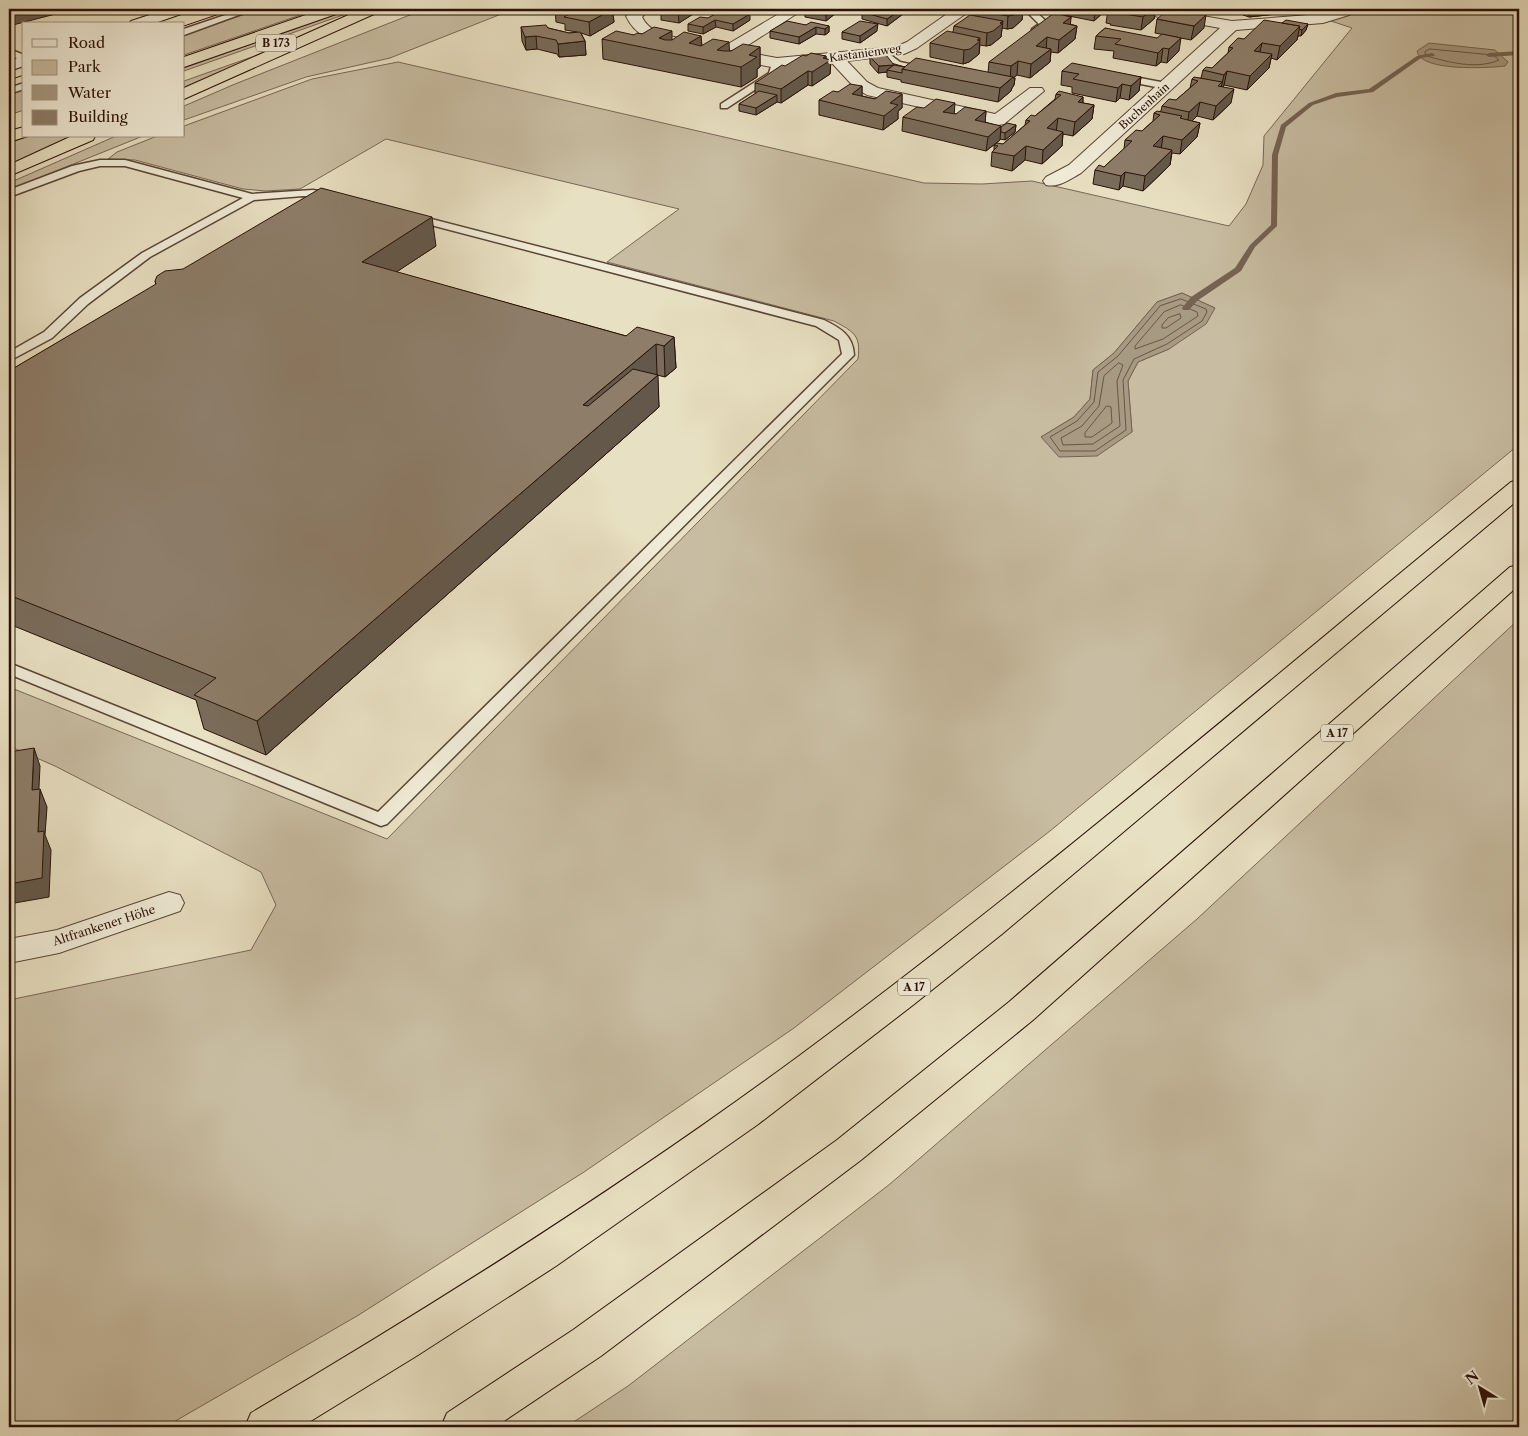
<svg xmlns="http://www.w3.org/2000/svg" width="1528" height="1436" font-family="'Libre Caslon Text',serif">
  <rect width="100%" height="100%" fill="#e8e0c2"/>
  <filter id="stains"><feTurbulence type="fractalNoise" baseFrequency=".004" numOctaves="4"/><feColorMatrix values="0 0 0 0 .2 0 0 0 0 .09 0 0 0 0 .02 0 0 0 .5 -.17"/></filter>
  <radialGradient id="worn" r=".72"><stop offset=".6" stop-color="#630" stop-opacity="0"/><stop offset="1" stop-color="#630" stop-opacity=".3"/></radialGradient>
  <g fill="#c8bda2" stroke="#796755" fill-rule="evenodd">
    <polygon points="260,9 318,9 184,55 184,35"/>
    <polygon points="351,9 360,9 184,71 184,68"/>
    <polygon points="425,9 514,9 390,58 306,77 184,120 184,106 235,84"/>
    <path d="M1356,9H1519V444L1516,447L1050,831L794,1028L584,1172L357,1316L165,1427H9V1000L251,950L276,905L261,872L55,766L9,746V687L387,839L858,359C861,335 854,332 834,321L607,262L679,209L386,139L300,189L265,191L243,189L135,160L108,159L117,152L157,136H184V126L312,79L398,62L924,183L982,184L1032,181L1229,226L1246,204L1263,165L1264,136L1352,28L1328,20L1351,14ZM1182,293L1215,308L1169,349L1138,362L1128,381L1132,432L1041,437L1074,417L1090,399L1093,370L1114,353L1157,302Z"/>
    <polygon points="266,52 184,89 184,81"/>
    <polygon points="24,89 24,110 9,115 9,94"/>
    <polygon points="29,136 75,136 9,165 9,143"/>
    <polygon points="116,136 143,136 9,190 9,183"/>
    <polygon points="1519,619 1519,1427 566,1427 628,1386 890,1184 1197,919"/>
  </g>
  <g fill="#a79a83" stroke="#756352">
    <path d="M1429,43L1495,50L1508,62L1505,66C1489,68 1420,72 1417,51Z"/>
    <polygon points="1182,293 1215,308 1206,324 1169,349 1138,362 1128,381 1132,432 1097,456 1059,457 1041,437 1074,417 1090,399 1093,370 1114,353 1157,302"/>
  </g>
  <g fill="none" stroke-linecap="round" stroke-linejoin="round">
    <g stroke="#685646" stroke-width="1">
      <path d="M1430,49L1493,55L1499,60C1476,70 1449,62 1426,56L1425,52Z"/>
      <polygon points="1181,299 1206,309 1207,312 1202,321 1167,344 1134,359 1123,380 1126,430 1095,451 1060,451 1050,437 1077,421 1094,402 1098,372 1118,356 1160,306"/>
      <polygon points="1181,305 1197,312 1198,316 1163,339 1135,349 1135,346 1164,312"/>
      <polygon points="1180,314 1181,318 1166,328 1162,328 1162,325 1168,318"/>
      <polygon points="1119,363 1123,365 1117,381 1120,426 1093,444 1063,445 1061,438 1082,426 1099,406 1104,376"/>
      <polygon points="1107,406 1111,407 1112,423 1092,437 1085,437 1085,433"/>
    </g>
    <g fill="#756352" fill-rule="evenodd">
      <polygon points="1519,51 1519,55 1489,57 1486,55 1489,53"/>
      <polygon points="1432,53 1435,55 1434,56 1421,58 1373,92 1337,97 1313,105 1286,127 1278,155 1277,226 1255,247 1241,271 1197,301 1189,310 1183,310 1182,308 1191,297 1235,268 1250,245 1271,225 1272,155 1281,125 1309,103 1336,93 1369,89 1417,56"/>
    </g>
    <defs>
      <g id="lane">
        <polygon points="243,9 255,9 184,35 184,29"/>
        <polygon points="1024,9 1033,9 1049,24 1038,33 1032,33 1032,29 1039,24"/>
        <polygon points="9,49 24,55 24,62 9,55"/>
        <polygon points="884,50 900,62 924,67 926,69 921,72 894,66 879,53"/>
        <polygon points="777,60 782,63 776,76 727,108 721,108 721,104 769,73 772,63"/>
        <polygon points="1119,74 1166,83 1171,86 1166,89 1116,79 1114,77"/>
        <polygon points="24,83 24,89 9,94 9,88"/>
        <polygon points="100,160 125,160 252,194 313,190 332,193 337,196 332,199 303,196 254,200 150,257 88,304 52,338 9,361 9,352 44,332 80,298 142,253 243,198 125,166 100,166 79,171 9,197 9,190 72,166"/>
        <path d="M412,214L824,320C840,328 853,335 854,355L387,824L381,826L9,674V663L378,812L842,354L839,340L816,326L408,219L407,217Z"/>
      </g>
      <g id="street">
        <path d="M633,9H649L642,17C650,34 671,36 687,40L690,43L687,46L682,48C659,42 637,40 626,16Z"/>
        <polygon points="787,9 804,9 739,51 777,58 895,47 907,42 954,9 970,9 968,12 917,48 904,54 847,61 867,82 878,88 995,114 1030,88 1042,88 1044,91 1004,124 998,125 867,95 855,88 831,62 777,68 724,58 718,56 716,53 718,50"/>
        <path d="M1131,9H1161L1232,21L1322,14L1339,9H1356L1349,15L1323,23L1236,30L1081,173C1070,179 1059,188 1046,185L1043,181L1046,177L1069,165L1220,28L1138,13L1133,12Z"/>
        <polygon points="169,892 180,895 184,903 180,911 59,953 9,963 9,939 57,930"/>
      </g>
      <g id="secondary">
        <polygon points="168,9 189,9 187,12 152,24 129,24 131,21"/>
        <polygon points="24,56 24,66 9,71 9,61"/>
      </g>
      <g id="highway">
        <polygon points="323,9 341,10 339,13 184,67 184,57"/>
        <polygon points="362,9 375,9 376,11 374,14 184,99 184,88"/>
        <polygon points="24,127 24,136 28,136 9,142 9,131"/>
        <polygon points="72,136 95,136 93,140 9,176 9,165"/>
        <path d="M1519,480V499L1002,934L913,1005L757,1125L556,1266L418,1355L301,1427H245L251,1413C439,1302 623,1186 799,1056C1044,875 1275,675 1511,482Z"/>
        <polygon points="1519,565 1519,585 1033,1020 861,1160 601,1356 495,1427 441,1427 447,1413 573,1330 837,1140 1009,1002 1510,567"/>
      </g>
    </defs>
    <use href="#lane" stroke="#5a4536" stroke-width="3"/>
    <use href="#street" stroke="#5a4536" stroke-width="2"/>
    <use href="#secondary" stroke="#2a1108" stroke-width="2"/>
    <use href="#highway" stroke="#2a1108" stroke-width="2"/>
    <use href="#lane" fill="#f0ebd7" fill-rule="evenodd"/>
    <use href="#street" fill="#f0ebd7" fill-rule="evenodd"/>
    <use href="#secondary" fill="#f0ebd7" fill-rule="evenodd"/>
    <use href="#highway" fill="#e8e0c2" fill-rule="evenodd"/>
    <g stroke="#2a1108" stroke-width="1">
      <polyline points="184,26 234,9"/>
      <polyline points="9,80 24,75"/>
    </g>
  </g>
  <g fill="#796c5a" stroke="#2a1108">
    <polygon points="555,9 622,9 613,14 614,22 590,36 581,33 585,41 586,55 559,57 557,54 537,49 526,50 522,41 521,27 548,28 569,33 577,32 565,30 565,24 556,22"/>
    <polygon points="659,9 701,9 679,23 661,20 661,12 659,12"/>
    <polygon points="841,9 826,21 805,17 805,11"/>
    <polygon points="867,9 915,9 912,12 903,10 903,14 887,26 862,19 862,12"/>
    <polygon points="977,9 1023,9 1022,20 1013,28 1007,29 1002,28 1001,37 991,45 986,46 980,45 979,54 969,62 963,64 930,57 930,43 953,32 954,26 975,16 976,10"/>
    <polygon points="1060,9 1107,9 1094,21 1059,14"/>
    <polygon points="1109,9 1156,9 1154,19 1141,30 1110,25 1111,24 1106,23 1108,10"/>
    <polygon points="1236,9 1296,9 1295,12 1249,17 1243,15"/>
    <polygon points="1071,17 1070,24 1077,26 1075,39 1058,53 1051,52 1050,62 1030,78 1017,75 1013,78 1015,78 1014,85 1012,88 1011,91 998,102 901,82 901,80 887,77 887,72 878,73 870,64 870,57 905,67 951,65 988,73 989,62"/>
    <polygon points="708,18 750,20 733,31 716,27 703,34 688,31 688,24"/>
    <polygon points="1157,19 1204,28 1191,40 1155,33"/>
    <polygon points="1282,23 1308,24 1306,30 1301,36 1298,36 1297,40 1277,60 1271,58 1269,68 1247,90 1224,85 1223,87 1231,103 1213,120 1197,116 1192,121 1200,123 1197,137 1180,154 1172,153 1170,165 1143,191 1123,186 1119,190 1093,184 1095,170 1104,167 1124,149 1125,140 1142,131 1153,121 1154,113 1161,111 1162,106 1176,100 1190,88 1192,79 1201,78 1203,70 1212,68 1228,53 1229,47 1244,39"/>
    <polygon points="806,25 829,26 829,32 825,35 816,34 799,44 770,38 770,31"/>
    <polygon points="1105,28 1179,51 1167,63 1161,62 1156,66 1113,58 1114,51 1094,49 1096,36"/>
    <polygon points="877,31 860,43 842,39 842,32"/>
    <polygon points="642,34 672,40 701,36 702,46 729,51 760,47 760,67 757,69 757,77 741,87 603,59 602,39"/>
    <polygon points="806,56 826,56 826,59 831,60 830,74 812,86 808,85 781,103 777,102 756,115 739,111 739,104 755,94 755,83"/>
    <polygon points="1062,71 1141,77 1139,91 1129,100 1120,98 1116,102 1072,93 1072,87 1061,85"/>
    <polygon points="862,86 862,96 875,99 902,94 902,108 898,111 898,119 883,130 819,115 819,100 838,92"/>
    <polygon points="1056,94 1083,97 1083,103 1094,105 1092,119 1073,136 1063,134 1062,146 1042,164 1025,160 1012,171 991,166 992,152 994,150 994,145 1003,144 1025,125 1026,120 1035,116 1055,99"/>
    <polygon points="986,111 985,122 1001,127 1016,125 1015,132 1005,140 1000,139 1000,140 986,151 902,131 903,117 956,114"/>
    <polygon points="436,246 396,272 626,336 674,337 676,368 665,377 657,375 659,407 266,755 204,729 196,700 9,624 9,371 156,285 155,281"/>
  </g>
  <g fill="#63584a" stroke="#2a1108">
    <polygon points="9,9 75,9 9,26"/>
    <polygon points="613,9 622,9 613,14 614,22 590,36 589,22"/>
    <polygon points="680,9 701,9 679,23 678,10"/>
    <polygon points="833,9 841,9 826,21 826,15"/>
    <polygon points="902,9 904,9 903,14 887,26 887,19"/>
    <polygon points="1021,9 1023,9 1022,20 1013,28 1007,29 1008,16"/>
    <polygon points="1095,9 1107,9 1094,21"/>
    <polygon points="1152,9 1156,9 1154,19 1141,30 1143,17"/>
    <polygon points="1251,9 1296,9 1295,12 1249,17"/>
    <polygon points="750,14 750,20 733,31 733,24"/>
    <polygon points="1206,15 1204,28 1191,40 1194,26"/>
    <polygon points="1071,17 1070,30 1063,23"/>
    <polygon points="715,20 716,27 703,34 703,27"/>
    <polygon points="1003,21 1001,37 991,45 986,46 987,33"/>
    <polygon points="878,24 877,31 860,43 860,36"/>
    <polygon points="1308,24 1306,30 1301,36 1302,30"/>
    <polygon points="829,26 829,32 825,35 825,29"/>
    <polygon points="1077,26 1075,39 1058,53 1059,40"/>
    <polygon points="1300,26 1297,40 1277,60 1280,46"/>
    <polygon points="816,27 816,34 799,44 799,37"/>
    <polygon points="672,31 672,50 659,38"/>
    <polygon points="536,36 537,49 526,50 525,37"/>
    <polygon points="701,36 702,56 689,43"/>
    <polygon points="1047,37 1046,51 1036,46"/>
    <polygon points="980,38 979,54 969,62 963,64 964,50"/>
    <polygon points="1181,38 1179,51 1167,63 1169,49"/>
    <polygon points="585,41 586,55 559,57 558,44"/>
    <polygon points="729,42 730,62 717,50"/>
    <polygon points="1262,43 1259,56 1254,51"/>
    <polygon points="760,47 760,67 757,69 757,77 741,87 741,67 749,55"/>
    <polygon points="1163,48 1161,62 1156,66 1158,53"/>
    <polygon points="1051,49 1050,62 1030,78 1031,64"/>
    <polygon points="1272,54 1269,68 1247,90 1250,76"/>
    <polygon points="826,56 826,63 831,60 830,74 812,86 812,72 823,58"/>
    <polygon points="1018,61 1017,75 1013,78 1015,78 1014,85 1012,88 1011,91 998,102 1000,88 1010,80 1011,66"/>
    <polygon points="894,65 887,70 887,72 878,73 879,66"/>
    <polygon points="808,71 808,85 781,103 781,89"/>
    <polygon points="1227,71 1224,85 1221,88 1224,75"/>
    <polygon points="1141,77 1139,91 1129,100 1131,86"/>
    <polygon points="1122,84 1120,98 1116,102 1118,88"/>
    <polygon points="862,86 862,100 852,94"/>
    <polygon points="1234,89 1231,103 1213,120 1216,106"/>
    <polygon points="902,94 902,108 898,111 898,119 883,130 884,116 890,103"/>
    <polygon points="777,95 777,102 756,115 756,108"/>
    <polygon points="1083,97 1082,111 1078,102"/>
    <polygon points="1200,102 1197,116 1187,126 1189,112"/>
    <polygon points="955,103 954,117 943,112"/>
    <polygon points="1094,105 1092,119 1073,136 1075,122"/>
    <polygon points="986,111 985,125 974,134 975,120"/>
    <polygon points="1058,118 1056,132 1047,128"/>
    <polygon points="1200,123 1197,137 1180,154 1182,140"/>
    <polygon points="1016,125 1015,132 1005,140 1005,133"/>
    <polygon points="1001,126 1000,140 986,151 988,137"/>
    <polygon points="1063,132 1062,146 1042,164 1043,150"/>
    <polygon points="1163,136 1161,150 1153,146"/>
    <polygon points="1026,146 1025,160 1012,171 1014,156"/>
    <polygon points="1172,150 1170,165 1143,191 1145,176"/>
    <polygon points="1125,172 1123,186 1119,190 1121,176"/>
    <polygon points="432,217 436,246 366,292 362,262"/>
    <polygon points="674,337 676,368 665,377 664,346"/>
    <polygon points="656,344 657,375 585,437 583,405"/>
    <polygon points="658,375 659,407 266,755 257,721"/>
    <polygon points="34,748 40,766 38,808 32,790"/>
    <polygon points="40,789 47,807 45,835 51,850 49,897 9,904 9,884 38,832"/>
  </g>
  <g fill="#8d7d69" stroke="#2a1108">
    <polygon points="555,9 613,9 589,22 564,17 571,13"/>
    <polygon points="724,9 750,14 733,24 715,20 703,27 688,24 700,17 708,18"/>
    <polygon points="808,9 833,9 826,15 805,11"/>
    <polygon points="867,9 902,9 887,19 862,12"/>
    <polygon points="977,9 1022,9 1014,15 1008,16 976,10"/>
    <polygon points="1109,9 1152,9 1143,17 1112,12 1113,11 1108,10"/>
    <polygon points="1169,9 1172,9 1206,15 1194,26 1157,19"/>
    <polygon points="1054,13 1071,17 1063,23 1077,26 1059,40 1047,37 1036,46 1051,49 1031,64 1018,61 1011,66 989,62"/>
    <polygon points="970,15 1003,21 1000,23 1002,24 993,31 987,33 954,26"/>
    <polygon points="1264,20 1300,26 1280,46 1262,43 1254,51 1272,54 1250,76 1227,71 1224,75 1203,70 1206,67 1212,68 1233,48 1229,47 1238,38 1244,39"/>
    <polygon points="1286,20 1308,24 1302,30 1299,29 1300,26 1282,23"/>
    <polygon points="787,21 806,25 811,22 829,26 825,29 816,27 799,37 770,31"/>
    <polygon points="860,21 878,24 860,36 842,32"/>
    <polygon points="546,25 548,28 569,33 580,32 585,41 558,44 556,40 536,36 525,37 521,27"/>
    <polygon points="654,27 672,31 659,38 665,40 672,40 684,32 701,36 689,43 701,46 713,39 729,42 717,50 724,51 731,51 743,44 760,47 749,55 757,57 741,67 602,39 616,31 634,35 637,33 642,34"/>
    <polygon points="1105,28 1157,38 1162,34 1181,38 1169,49 1163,48 1158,53 1115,44 1121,39 1096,36"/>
    <polygon points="947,31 980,38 977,40 980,41 970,49 964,50 930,43"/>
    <polygon points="811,53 826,56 823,58 831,60 812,72 808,71 781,89 755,83 782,65 785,66 803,55 806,56"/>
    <polygon points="886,55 894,65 879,66 870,57"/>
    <polygon points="916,58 1013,77 1000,88 902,69"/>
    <polygon points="1072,63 1141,77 1131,86 1122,84 1118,88 1073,79 1079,74 1062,71"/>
    <polygon points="894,65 905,67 902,69 902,73 887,70"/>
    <polygon points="1194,77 1222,82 1218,86 1234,89 1216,106 1200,102 1189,112 1162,106 1169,99 1176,100 1198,81 1192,79"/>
    <polygon points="850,84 862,86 852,94 875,99 886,91 902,94 890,103 898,105 884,116 819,100 833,91 838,92"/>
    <polygon points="759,91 777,95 756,108 739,104"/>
    <polygon points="1059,91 1083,97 1078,102 1094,105 1075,122 1058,118 1047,128 1063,132 1043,150 1026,146 1014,156 992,152 998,146 994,145 997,143 1003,144 1030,121 1026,120 1031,115 1035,116 1061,95 1056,94"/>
    <polygon points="936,99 955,103 943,112 956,114 965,107 986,111 975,120 1001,126 988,137 903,117 917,107 924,108"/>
    <polygon points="1157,111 1182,116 1180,118 1200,123 1182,140 1163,136 1153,146 1172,150 1145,176 1125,172 1121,176 1095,170 1099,165 1104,167 1132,141 1125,140 1136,130 1142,131 1160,115 1154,113"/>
    <polygon points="1007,123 1016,125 1005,133 1001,132 1001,127"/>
    <polygon points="321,188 432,217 362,262 626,336 637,327 674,337 664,346 656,344 583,405 588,406 633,369 658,375 257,721 194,695 216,678 9,595 9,371 156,284 155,281 157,276 165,271 183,269"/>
    <polygon points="34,748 32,790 40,789 38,832 44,831 42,878 9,884 9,752"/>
  </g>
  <g text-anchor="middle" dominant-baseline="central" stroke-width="4" stroke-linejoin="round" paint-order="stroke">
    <g fill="#f0ebd7" stroke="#655246" stroke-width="1">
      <rect x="256" y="34.5" width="40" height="17" rx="4"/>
      <rect x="1321" y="724.5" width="32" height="17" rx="4"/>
      <rect x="898" y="978.5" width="32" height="17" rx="4"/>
    </g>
    <g font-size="11" font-weight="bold" fill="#2a1108">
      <text x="276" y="43">B 173</text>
      <text x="1337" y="733">A 17</text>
      <text x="914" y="987">A 17</text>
    </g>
    <g font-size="11" fill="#2a1108" stroke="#f0ebd7">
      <text transform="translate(865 53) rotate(-8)">Kastanienweg</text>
      <text transform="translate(1144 106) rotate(-42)">Buchenhain</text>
    </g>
    <g font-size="12" fill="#2a1108" stroke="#f0ebd7">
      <text transform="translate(104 925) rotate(-18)">Altfrankener Höhe</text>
    </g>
  </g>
  <rect width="1528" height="1436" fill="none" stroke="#e8e0c2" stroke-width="30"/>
  <rect x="10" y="10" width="1508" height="1416" fill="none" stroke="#2a1108" stroke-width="2.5"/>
  <rect x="15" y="15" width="1498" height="1406" fill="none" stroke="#2a1108"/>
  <rect x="22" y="22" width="162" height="115" fill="#f0ebd7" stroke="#a19484"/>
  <rect x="32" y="39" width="25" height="8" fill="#f0ebd7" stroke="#a19484"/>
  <text x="68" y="48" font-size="15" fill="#2a1108">Road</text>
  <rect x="32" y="60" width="25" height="15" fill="#c8bda2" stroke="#a19484"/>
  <text x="68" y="72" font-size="15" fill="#2a1108">Park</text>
  <rect x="32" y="85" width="25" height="15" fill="#a79a83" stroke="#a19484"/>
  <text x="68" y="98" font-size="15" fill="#2a1108">Water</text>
  <rect x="32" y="110" width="25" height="15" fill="#8d7d69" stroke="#a19484"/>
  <text x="68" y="122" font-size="15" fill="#2a1108">Building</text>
  <g transform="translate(1480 1388) rotate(323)" stroke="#f0ebd7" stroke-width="4" paint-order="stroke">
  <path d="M0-4L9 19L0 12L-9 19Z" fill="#2a1108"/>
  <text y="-8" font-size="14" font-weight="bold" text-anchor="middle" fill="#2a1108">N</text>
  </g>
  <rect width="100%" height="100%" filter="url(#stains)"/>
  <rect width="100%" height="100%" fill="url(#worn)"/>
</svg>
